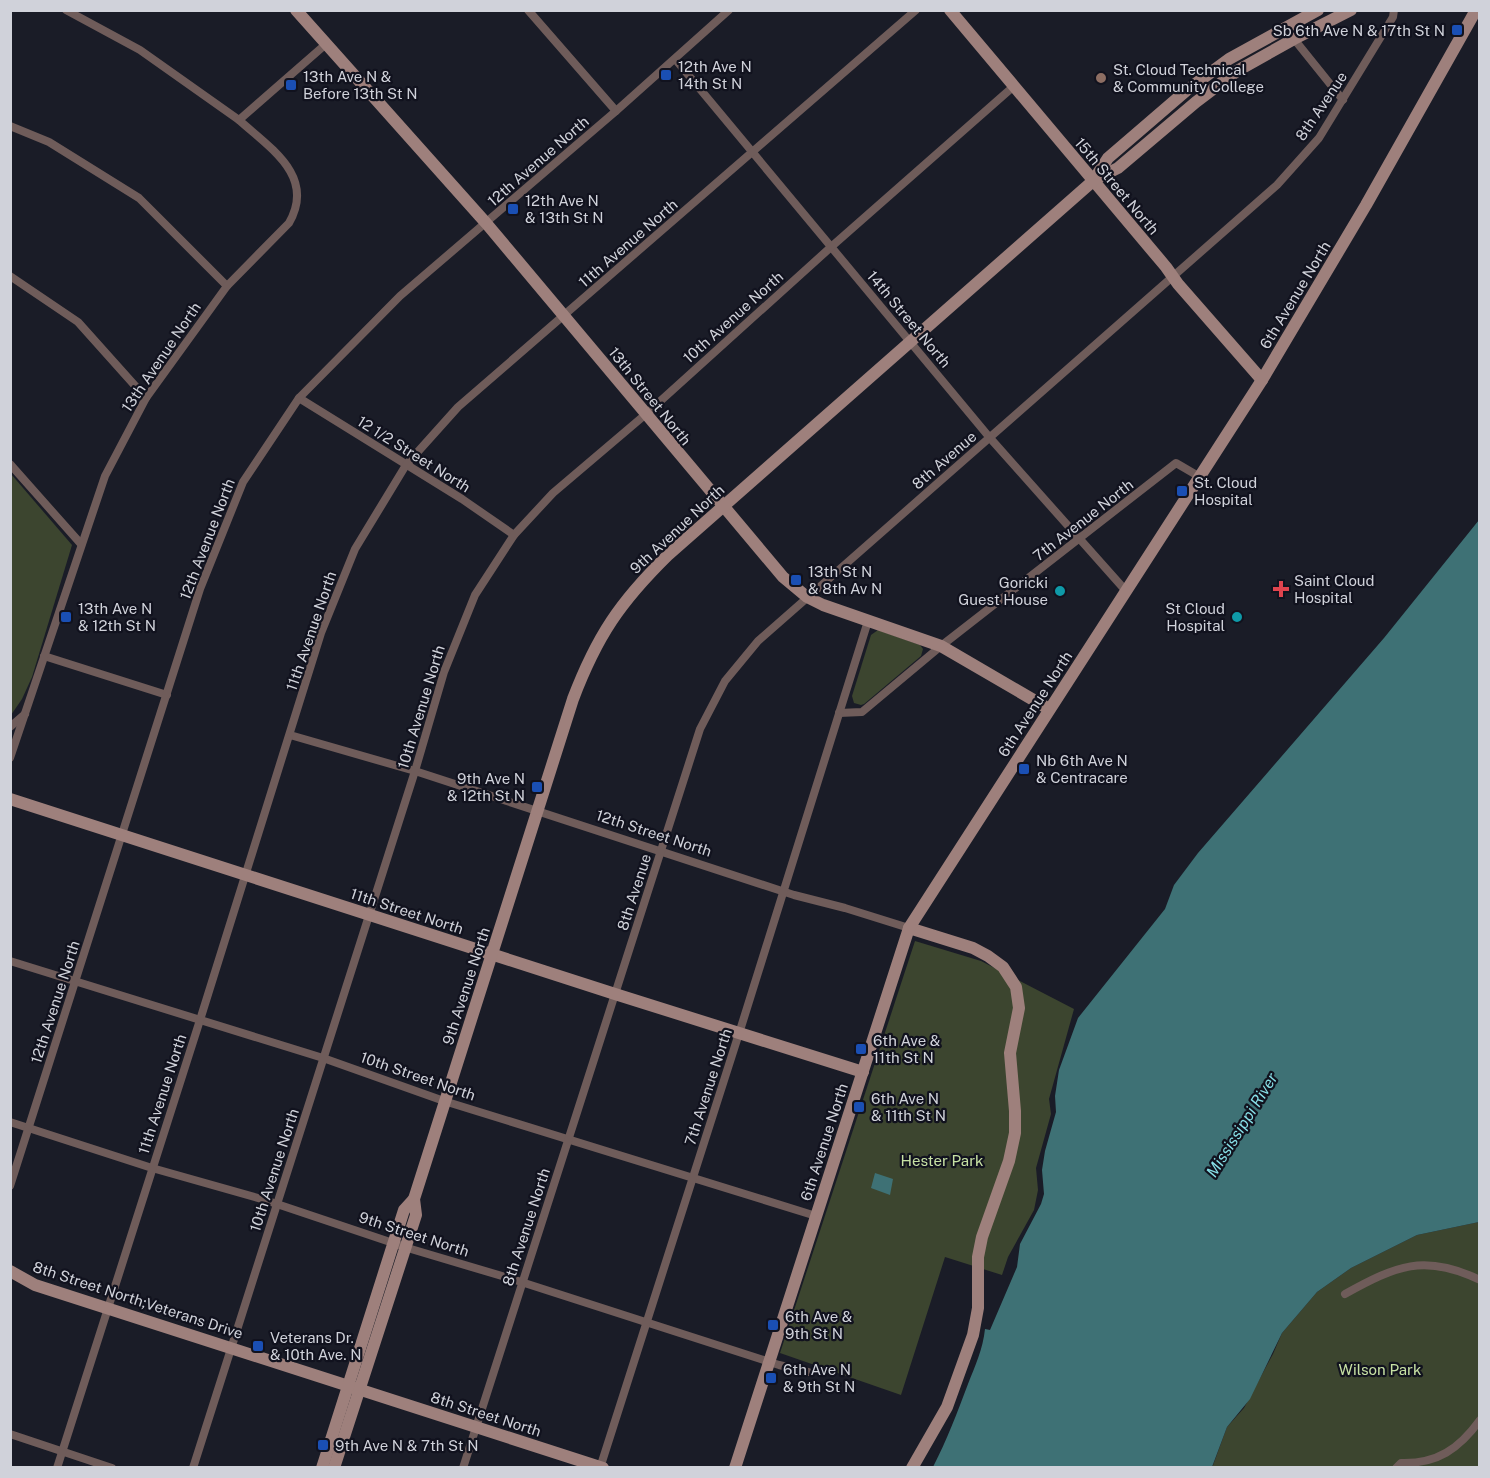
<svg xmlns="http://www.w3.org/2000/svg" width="1490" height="1478" font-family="'Public Sans',sans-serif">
  <rect width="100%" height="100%" fill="#1a1c27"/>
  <g fill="#3c452f">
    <polygon points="11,474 72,545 32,677 22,699 11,715"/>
    <polygon points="878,630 920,645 923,649 921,656 864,704 861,705 854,703 852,696 871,635"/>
    <polygon points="915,941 981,961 1074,1009 1049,1099 1051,1114 1036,1168 1038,1190 1034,1210 1008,1257 1002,1275 945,1257 901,1395 780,1353"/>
    <polygon points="1479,1222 1479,1467 1212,1468 1227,1427 1244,1408 1273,1354 1282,1333 1317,1292 1351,1268 1417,1235"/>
  </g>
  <g fill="#3e7175">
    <path d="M1479,520V1222L1417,1235L1351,1268L1317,1292L1282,1333L1250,1399L1227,1427L1212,1467H933C947,1440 957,1413 968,1384C975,1366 983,1349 985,1329L990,1330L1017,1267L1020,1244L1041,1204L1044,1194L1042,1170L1045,1151L1056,1112L1055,1096L1059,1070L1078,1018L1165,909L1174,885L1198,853L1384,638Z"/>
    <polygon points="875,1173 893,1179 890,1195 871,1188"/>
  </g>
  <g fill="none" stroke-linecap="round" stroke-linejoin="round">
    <g stroke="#6f5c5a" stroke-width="8">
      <polyline points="66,10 140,50 239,120"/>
      <polyline points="528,10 616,111"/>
      <polyline points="1294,39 1343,100"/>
      <polyline points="675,59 990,438 1126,591"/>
      <polyline points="10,126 49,142 139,198 227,286"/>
      <polyline points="10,276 78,322 146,398"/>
      <polyline points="299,398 462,499 514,535"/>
      <polyline points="10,464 81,544"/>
      <polyline points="44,656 167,695"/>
      <polyline points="839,713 862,712 941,646 1176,463 1200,477"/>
      <polyline points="10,727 25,714"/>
      <polyline points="290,735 415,771 794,895 845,908 909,928"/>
      <path d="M10,758L105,476L146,398L227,286L289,223C316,176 270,148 239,120L326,44"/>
      <polyline points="10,961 323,1058 444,1101 816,1216"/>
      <polyline points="10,1122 152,1168 265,1200 411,1249 512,1279 779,1365 808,1372"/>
      <polyline points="10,1186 200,589 243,482 299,398 400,296 616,111 729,10"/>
      <path d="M1345,1294C1396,1266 1424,1253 1480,1280"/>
      <polyline points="10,1434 112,1468"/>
      <polyline points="57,1468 200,1020 321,633 355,549 406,465 458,407 916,10"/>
      <polyline points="193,1468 415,771 444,672 475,595 514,535 553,493 646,414 831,247 1014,86"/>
      <polyline points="463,1468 700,729 725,681 758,641 1277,185 1319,138 1393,17 1394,10"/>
      <polyline points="600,1468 742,1024 868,621"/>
      <path d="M1396,1468L1401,1463C1437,1464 1459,1449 1480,1420"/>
    </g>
    <g stroke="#9e807c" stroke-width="12">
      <polyline points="296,10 486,223 783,577 807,597 823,605 941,646 1049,709"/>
      <polyline points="950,10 1166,267 1178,284 1262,380"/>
      <polyline points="1096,179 1118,168 1196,102 1237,71 1294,39 1351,10"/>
      <polyline points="10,799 615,994 863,1072"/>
      <polyline points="909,928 973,948 988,956 1003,967 1016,987 1019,1008 1010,1053 1015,1111 1015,1133 1009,1161 982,1237 978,1257 978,1308 973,1335 947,1407 912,1468"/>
      <polyline points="10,1271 35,1285 603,1468"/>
      <polyline points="322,1468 404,1210 414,1199"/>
      <path d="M334,1468L416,1215L414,1199L573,699C597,636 620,602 668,555L1093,181L1108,158L1187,90L1229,59L1318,10"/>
      <polyline points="735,1468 909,928 1262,380 1366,205 1476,10"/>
    </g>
  </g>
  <g fill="#1a4fb4" stroke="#11121e" stroke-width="2">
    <rect x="1451" y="24" width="12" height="12" rx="3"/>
    <rect x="660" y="69" width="12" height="12" rx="3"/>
    <rect x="285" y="79" width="12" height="12" rx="3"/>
    <rect x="507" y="203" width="12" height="12" rx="3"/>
    <rect x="1176" y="485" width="12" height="12" rx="3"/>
    <rect x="790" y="574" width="12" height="12" rx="3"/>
    <rect x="60" y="611" width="12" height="12" rx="3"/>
    <rect x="1018" y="763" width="12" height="12" rx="3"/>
    <rect x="531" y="781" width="12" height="12" rx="3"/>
    <rect x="855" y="1043" width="12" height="12" rx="3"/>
    <rect x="853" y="1101" width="12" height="12" rx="3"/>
    <rect x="767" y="1319" width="12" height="12" rx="3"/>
    <rect x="252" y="1340" width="12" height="12" rx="3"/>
    <rect x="765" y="1372" width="12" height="12" rx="3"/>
    <rect x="317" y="1439" width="12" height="12" rx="3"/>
  </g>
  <circle fill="#8d6e63" stroke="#11121e" stroke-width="2" cx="1101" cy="78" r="6"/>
  <path fill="#e0444e" stroke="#11121e" stroke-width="2" d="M1278 580h6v6h6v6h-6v6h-6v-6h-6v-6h6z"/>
  <g fill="#0f9aa8" stroke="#11121e" stroke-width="2">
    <circle cx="1060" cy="591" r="6"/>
    <circle cx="1237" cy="617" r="6"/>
  </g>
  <g text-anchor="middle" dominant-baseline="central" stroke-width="4.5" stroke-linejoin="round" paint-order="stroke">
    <g font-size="15" fill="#d0d2da" stroke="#11121e" text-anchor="start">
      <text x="1445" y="30" text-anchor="end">Sb 6th Ave N &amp; 17th St N</text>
      <text x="678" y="66">12th Ave N<tspan x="678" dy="17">14th St N</tspan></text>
      <text x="1113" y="69">St. Cloud Technical<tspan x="1113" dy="17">&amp; Community College</tspan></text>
      <text x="303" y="76">13th Ave N &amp;<tspan x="303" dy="17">Before 13th St N</tspan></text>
      <text x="525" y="200">12th Ave N<tspan x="525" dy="17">&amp; 13th St N</tspan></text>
      <text x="1194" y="482">St. Cloud<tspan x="1194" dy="17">Hospital</tspan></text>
      <text x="808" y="571">13th St N<tspan x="808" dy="17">&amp; 8th Av N</tspan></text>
      <text x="1294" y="580">Saint Cloud<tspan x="1294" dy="17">Hospital</tspan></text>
      <text x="1048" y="582" text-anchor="end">Goricki<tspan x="1048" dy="17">Guest House</tspan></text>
      <text x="78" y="608">13th Ave N<tspan x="78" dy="17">&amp; 12th St N</tspan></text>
      <text x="1225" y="608" text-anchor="end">St Cloud<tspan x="1225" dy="17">Hospital</tspan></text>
      <text x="1036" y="760">Nb 6th Ave N<tspan x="1036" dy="17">&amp; Centracare</tspan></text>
      <text x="525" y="778" text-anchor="end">9th Ave N<tspan x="525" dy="17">&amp; 12th St N</tspan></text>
      <text x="873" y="1040">6th Ave &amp;<tspan x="873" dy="17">11th St N</tspan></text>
      <text x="871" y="1098">6th Ave N<tspan x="871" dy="17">&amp; 11th St N</tspan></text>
      <text x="785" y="1316">6th Ave &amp;<tspan x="785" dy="17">9th St N</tspan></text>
      <text x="270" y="1337">Veterans Dr.<tspan x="270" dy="17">&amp; 10th Ave. N</tspan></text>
      <text x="783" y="1369">6th Ave N<tspan x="783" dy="17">&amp; 9th St N</tspan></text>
      <text x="335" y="1445">9th Ave N &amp; 7th St N</text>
    </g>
    <g font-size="15" fill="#d0d2da" stroke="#11121e">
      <text transform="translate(1321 106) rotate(-56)">8th Avenue</text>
      <text transform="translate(538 161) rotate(-41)">12th Avenue North</text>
      <text transform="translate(1117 186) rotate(50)">15th Street North</text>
      <text transform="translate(628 243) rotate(-41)">11th Avenue North</text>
      <text transform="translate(1295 295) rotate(-59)">6th Avenue North</text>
      <text transform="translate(733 317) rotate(-42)">10th Avenue North</text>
      <text transform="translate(909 319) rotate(50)">14th Street North</text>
      <text transform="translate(161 357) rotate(-56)">13th Avenue North</text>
      <text transform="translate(650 396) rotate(51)">13th Street North</text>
      <text transform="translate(414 454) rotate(32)">12 1/2 Street North</text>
      <text transform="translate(944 460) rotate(-41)">8th Avenue</text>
      <text transform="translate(1083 520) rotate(-38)">7th Avenue North</text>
      <text transform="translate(677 529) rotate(-43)">9th Avenue North</text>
      <text transform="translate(207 539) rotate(-69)">12th Avenue North</text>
      <text transform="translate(311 631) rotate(-71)">11th Avenue North</text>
      <text transform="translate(1035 704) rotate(-57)">6th Avenue North</text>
      <text transform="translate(421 707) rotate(-73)">10th Avenue North</text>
      <text transform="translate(654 833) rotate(18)">12th Street North</text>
      <text transform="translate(634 892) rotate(-72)">8th Avenue</text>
      <text transform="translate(407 911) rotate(18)">11th Street North</text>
      <text transform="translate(466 986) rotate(-72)">9th Avenue North</text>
      <text transform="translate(55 1002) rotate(-72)">12th Avenue North</text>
      <text transform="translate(418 1076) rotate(19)">10th Street North</text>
      <text transform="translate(708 1087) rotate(-72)">7th Avenue North</text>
      <text transform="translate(162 1094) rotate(-72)">11th Avenue North</text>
      <text transform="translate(824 1142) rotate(-72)">6th Avenue North</text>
      <text transform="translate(274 1170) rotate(-72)">10th Avenue North</text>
      <text transform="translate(526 1227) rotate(-72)">8th Avenue North</text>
      <text transform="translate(414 1234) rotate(18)">9th Street North</text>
      <text transform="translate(138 1300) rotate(18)">8th Street North;Veterans Drive</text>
      <text transform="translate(486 1414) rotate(18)">8th Street North</text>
    </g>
    <g font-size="15" fill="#c7e1a4" stroke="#11121e">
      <text x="942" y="1160">Hester Park</text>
      <text x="1380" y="1369">Wilson Park</text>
    </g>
    <g font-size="16" font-style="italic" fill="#87dfe7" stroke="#11121e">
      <text transform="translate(1242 1125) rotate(-58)">Mississippi River</text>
    </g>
  </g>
  <rect width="1490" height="1478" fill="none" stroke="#d0d2da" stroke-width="24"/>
</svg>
